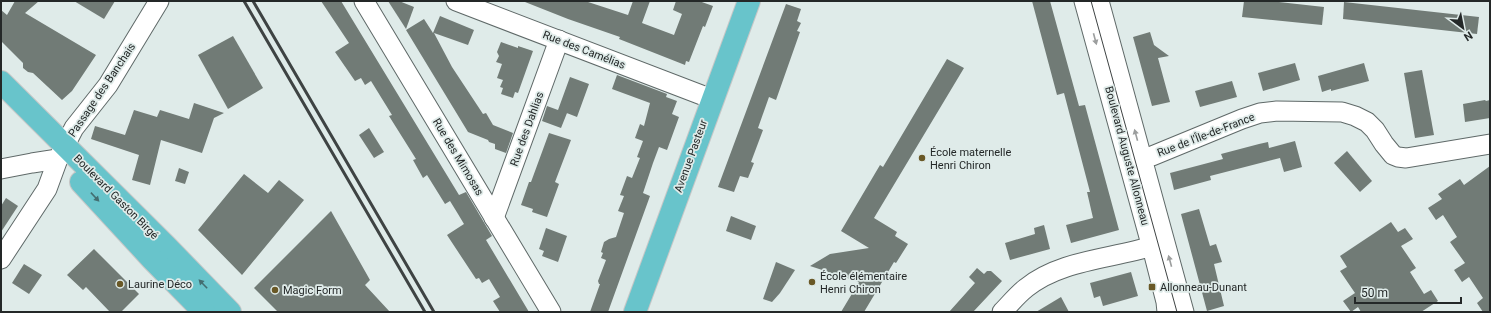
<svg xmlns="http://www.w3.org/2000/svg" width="1491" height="313" font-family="Roboto,sans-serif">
  <rect width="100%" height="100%" fill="#dfebe9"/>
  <g fill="#717b76">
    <polygon points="15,1 39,1 25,13 96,55 72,91 62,100 33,73 28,72 23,68 23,63 1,41 1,10 7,15"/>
    <polygon points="74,1 115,1 104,19"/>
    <polygon points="321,1 341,1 459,195 466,192 492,236 486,240 529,312 500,312 493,301 500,297 489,279 482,283 479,278 476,279 447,235 464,224 458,214 450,201 445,204 427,175 423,178 413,160 416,159 389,116 392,115 371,81 365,85 361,78 355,81 335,52 349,43"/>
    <polygon points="388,1 399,1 414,7 406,29"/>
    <polygon points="525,1 585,1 628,15 633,1 650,1 642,23 674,35 682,14 673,10 676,1 699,1 713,6 705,27 703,26 689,62 686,61 685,65 619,39 620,37 568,19 525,2"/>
    <polygon points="1032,1 1050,1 1079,106 1085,105 1119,230 1071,243 1066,225 1093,218 1087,192 1090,192 1064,93 1057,95"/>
    <polygon points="1244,1 1269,1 1324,7 1322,25 1242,17"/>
    <polygon points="1344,2 1479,17 1477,34 1343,19"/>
    <polygon points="786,4 801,9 797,21 801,23 797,31 800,32 776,100 769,97 758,128 763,130 751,162 754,163 748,178 740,176 734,192 718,187"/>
    <polygon points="440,16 474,30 468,45 434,33 452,67 483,114 486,113 493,125 513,133 506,153 495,149 495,144 489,142 488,140 468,132 406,30 424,19 433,33"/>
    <polygon points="1150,32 1154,45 1169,56 1158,58 1170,102 1152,106 1133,37"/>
    <polygon points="233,36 263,88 228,109 198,55"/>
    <polygon points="501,42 518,48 518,46 533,51 518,93 515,92 513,98 501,94 503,88 500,87 503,80 497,78 502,64 496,62 499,56 497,52"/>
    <polygon points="947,59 964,68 874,218 897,232 895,236 908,244 896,263 894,262 864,312 841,312 859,282 810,266 830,254 869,248 841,231 880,165 883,167"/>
    <polygon points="1295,63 1300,80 1263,91 1258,73"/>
    <polygon points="1364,63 1369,81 1331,91 1331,89 1322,92 1318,76"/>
    <polygon points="1422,70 1434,135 1415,138 1404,73"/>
    <polygon points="617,75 667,94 666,97 677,101 672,114 679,117 667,150 659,147 653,163 643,193 650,196 608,312 590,312 600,284 599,284 598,281 606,260 601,258 603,253 601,252 604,242 609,239 616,237 624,213 618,211 624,196 620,195 627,176 632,178 640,158 637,157 643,141 635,138 640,124 644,126 650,103 612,89"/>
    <polygon points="570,77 589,84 577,117 559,110 567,113 561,128 542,121 547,106 558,110"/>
    <polygon points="1232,81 1237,97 1200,107 1195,91"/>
    <polygon points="1485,100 1486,101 1490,100 1490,118 1465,122 1463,104"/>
    <polygon points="194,103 224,113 214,118 202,153 161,140 150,185 132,180 139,155 91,139 95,126 125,135 134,110 157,117 160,110 189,119"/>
    <polygon points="369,128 384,152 374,158 359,135"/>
    <polygon points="549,133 571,140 555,182 559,184 547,217 532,212 533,209 521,205 529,182 531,182"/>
    <polygon points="1295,141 1302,167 1284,172 1280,158 1210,176 1211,180 1174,190 1170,173 1223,159 1221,154 1259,144 1268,142 1269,148"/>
    <polygon points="1347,151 1372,181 1360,192 1334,163"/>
    <polygon points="1490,166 1490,312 1483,312 1477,303 1483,298 1469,277 1462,282 1454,270 1465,263 1450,242 1457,237 1443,215 1436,220 1428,208 1442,199 1438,194 1460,179 1464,185"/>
    <polygon points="179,168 189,172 185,184 175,181"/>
    <polygon points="244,174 268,193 279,180 304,200 242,275 198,230"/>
    <polygon points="6,198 18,206 1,232 1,206"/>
    <polygon points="1199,209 1210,246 1216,244 1222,262 1214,264 1224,306 1207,311 1181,214"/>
    <polygon points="331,211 370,280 365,285 390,312 278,312 254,288"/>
    <polygon points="731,216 756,226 751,240 726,231"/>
    <polygon points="1391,222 1398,232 1405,228 1413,239 1401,246 1416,268 1410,272 1424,294 1431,290 1438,301 1421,312 1361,312 1358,307 1351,312 1343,301 1355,293 1340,271 1347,267 1340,256"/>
    <polygon points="1044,225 1050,249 1010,260 1005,243 1035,234 1034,228"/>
    <polygon points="546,228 567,236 558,262 542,256 544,251 539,249"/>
    <polygon points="94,249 139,294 121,312 110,312 86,287 83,290 67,275"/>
    <polygon points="776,262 795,270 780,293 772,302 763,299"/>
    <polygon points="24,264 42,275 29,294 12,283"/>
    <polygon points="977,268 984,274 987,271 991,271 1002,281 973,312 949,312 975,283 969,277"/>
    <polygon points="1131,272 1138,296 1103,306 1100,296 1094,298 1090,283"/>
    <polygon points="1061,297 1069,312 1036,312"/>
  </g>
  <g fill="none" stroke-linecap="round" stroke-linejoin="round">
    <defs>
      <g id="minor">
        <polyline points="364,1 551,312"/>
        <polyline points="456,1 712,99"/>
        <polyline points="1084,1 1154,255 1166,302 1167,312"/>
        <polyline points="1099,1 1184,312"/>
        <polyline points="1142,158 1152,156 1242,119 1260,113 1277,111 1342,112 1355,116 1367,122 1375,130 1384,144 1393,155 1398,157 1406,158 1490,144"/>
        <polyline points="1,169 32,163 58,159"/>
        <polyline points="494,218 559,40"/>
        <polyline points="1,259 47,189 58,159 74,128 108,85 159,1"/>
        <path d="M1002,312C1010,304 1017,295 1026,288C1060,260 1111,259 1152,246"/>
      </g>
      <g id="major">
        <polyline points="1,82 166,246 230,312"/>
        <polyline points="81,182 152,259 204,312"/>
        <polyline points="635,312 749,1"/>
      </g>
    </defs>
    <use href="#minor" stroke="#5f6968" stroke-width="21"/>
    <use href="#major" stroke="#c6c7c7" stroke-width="24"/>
    <use href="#minor" stroke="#fff" stroke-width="19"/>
    <use href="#major" stroke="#68c4cb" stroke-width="22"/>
    <polyline stroke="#3e4343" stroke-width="1" points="1091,1 1177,312"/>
    <g stroke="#3e4343" stroke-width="3">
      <polyline points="244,1 425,312"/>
      <polyline points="253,1 434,312"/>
    </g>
  </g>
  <defs><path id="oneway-solid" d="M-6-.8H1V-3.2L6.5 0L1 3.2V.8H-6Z"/></defs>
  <g fill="#9c9e9e">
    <use href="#oneway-solid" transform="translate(1095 39) rotate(75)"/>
    <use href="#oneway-solid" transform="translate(1136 135) rotate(-105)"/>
    <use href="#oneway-solid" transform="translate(1170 261) rotate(-105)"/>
  </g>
  <g fill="#436e71">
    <use href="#oneway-solid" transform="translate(95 197) rotate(47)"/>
    <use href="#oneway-solid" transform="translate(203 284) rotate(-134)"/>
  </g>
  <g fill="#695826" stroke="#dfebe9" stroke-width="1.5">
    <circle cx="922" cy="158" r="4"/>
    <circle cx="812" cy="282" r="4"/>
    <circle cx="120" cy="284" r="4"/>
    <rect x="1148" y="283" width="8" height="8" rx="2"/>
    <circle cx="275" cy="290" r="4"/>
  </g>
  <g text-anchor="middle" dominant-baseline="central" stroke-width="3.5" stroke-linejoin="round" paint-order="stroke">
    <g font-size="11" fill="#242828" stroke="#dfebe9">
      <text transform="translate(584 50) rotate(21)">Rue des Camélias</text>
      <text transform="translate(102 90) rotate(-56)">Passage des Banchais</text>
      <text transform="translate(527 129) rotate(-70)">Rue des Dahlias</text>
      <text transform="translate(1206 135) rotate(-21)">Rue de l'Île-de-France</text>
      <text transform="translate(691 156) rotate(-70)">Avenue Pasteur</text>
      <text transform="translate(1127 156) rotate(75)">Boulevard Auguste Allonneau</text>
      <text transform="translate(458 157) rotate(59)">Rue des Mimosas</text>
      <text transform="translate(116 197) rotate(45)">Boulevard Gaston Birgé</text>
    </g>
    <g font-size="11" fill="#242828" stroke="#dfebe9" text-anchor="start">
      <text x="930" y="152">École maternelle<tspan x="930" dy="13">Henri Chiron</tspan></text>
      <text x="820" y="276">École élémentaire<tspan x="820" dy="13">Henri Chiron</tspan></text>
      <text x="128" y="284">Laurine Déco</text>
      <text x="1160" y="287">Allonneau-Dunant</text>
      <text x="283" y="290">Magic Form</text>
    </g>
  </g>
  <rect width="1491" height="313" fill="none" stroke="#242828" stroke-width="4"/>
  <g transform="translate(1463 28) rotate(148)" stroke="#dfebe9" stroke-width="3" paint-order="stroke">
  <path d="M0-3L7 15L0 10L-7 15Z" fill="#242828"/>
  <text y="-6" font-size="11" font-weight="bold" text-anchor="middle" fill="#242828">N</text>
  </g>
  <path d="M1355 297v6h106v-6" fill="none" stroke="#242828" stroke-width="2"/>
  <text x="1361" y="297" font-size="12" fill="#242828" stroke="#dfebe9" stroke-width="3" paint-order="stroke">50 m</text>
</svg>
